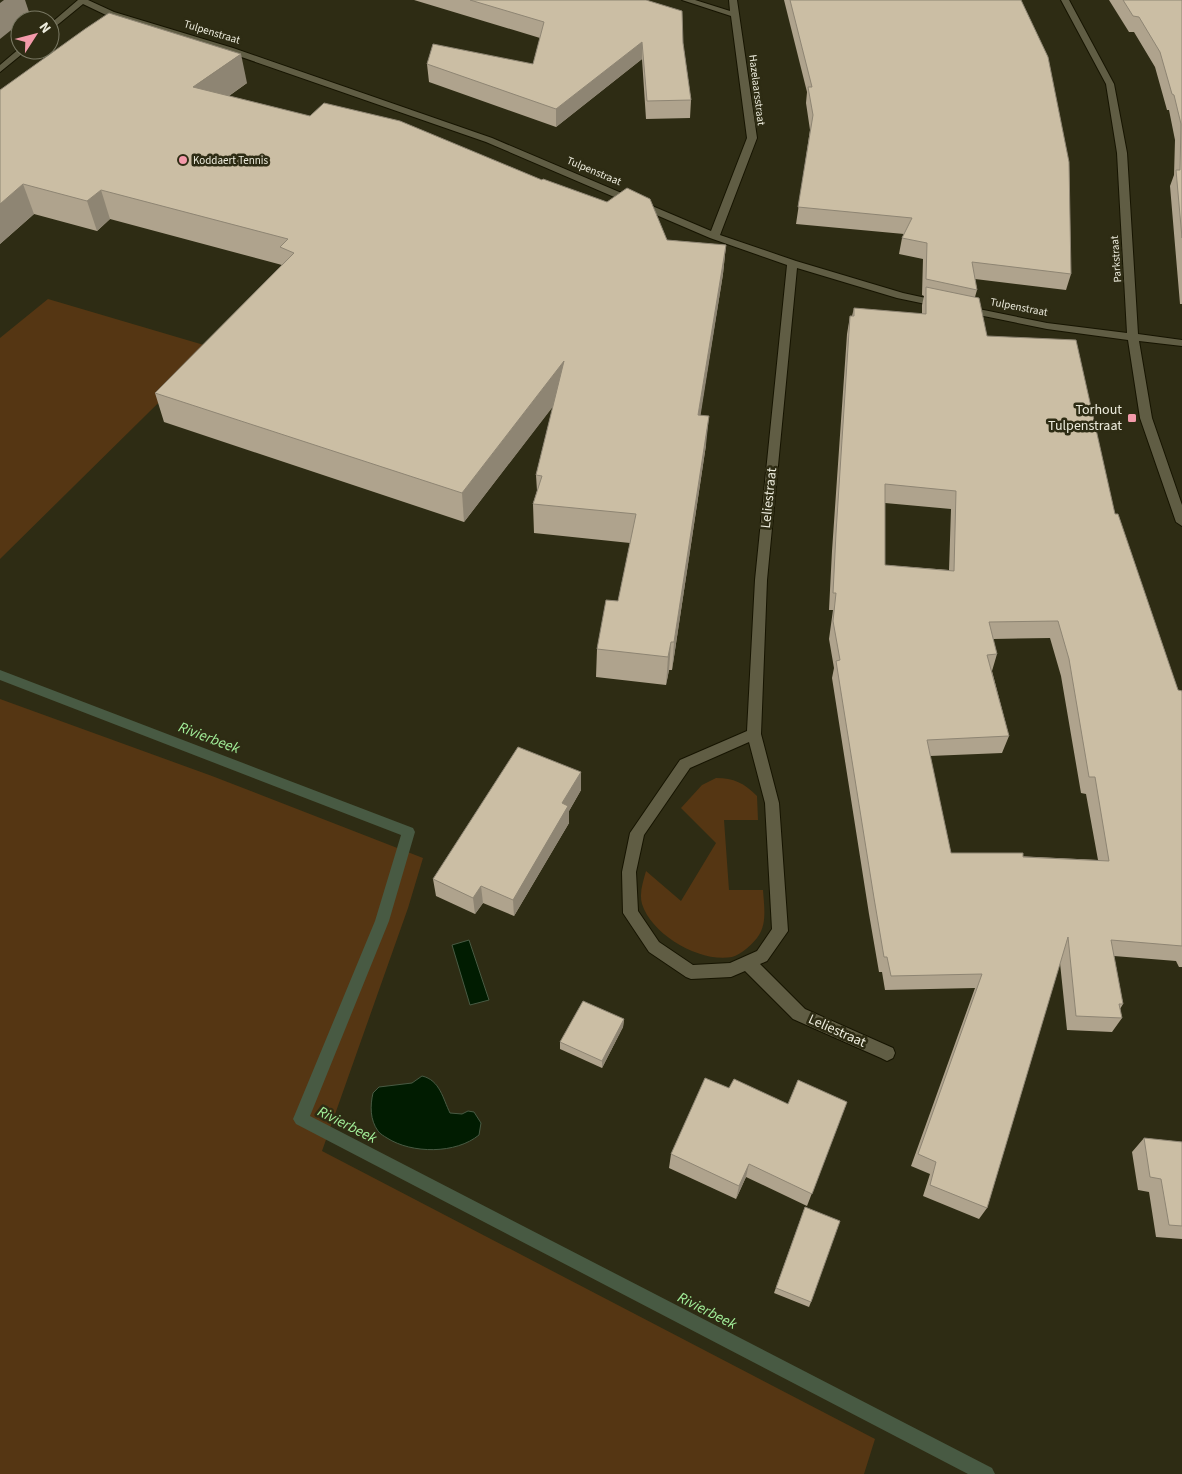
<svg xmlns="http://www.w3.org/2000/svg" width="1182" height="1474" font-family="'Source Sans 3',sans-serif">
  <rect width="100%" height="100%" fill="#2e2c14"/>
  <g fill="#553613">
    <polygon points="48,299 214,348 0,559 0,338"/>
    <polygon points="0,699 212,776 423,858 408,908 322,1151 875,1439 864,1474 0,1474"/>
    <path d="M716,778C734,778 744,783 757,796L758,820H724L729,890H763C764,905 767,923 759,935C754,943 741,955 732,957C700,963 652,935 642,904C639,893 643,882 646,871L681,901L716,843L681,808L702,785Z"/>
  </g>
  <g fill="#011c01" stroke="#485a43">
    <polygon points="469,940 489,1000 470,1005 452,945"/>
    <path d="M422,1076C440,1080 443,1099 450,1113L462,1114L468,1111L474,1112L481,1123L479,1135C456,1154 412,1154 387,1138C384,1136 380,1134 378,1131C370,1120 370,1106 373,1093L379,1087L412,1083Z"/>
  </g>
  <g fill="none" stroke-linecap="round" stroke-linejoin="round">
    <polygon fill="#485a43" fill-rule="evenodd" points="0,670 413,828 415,832 389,921 310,1116 992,1468 995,1474 968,1474 296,1124 293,1119 375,921 401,835 0,680"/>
    <defs>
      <g id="minor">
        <path d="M78,0H88L114,12L233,48L492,138L711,231L747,138L731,16L682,0H695L730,11L729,0H737L757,138L720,235L796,261L903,293L944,302L945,304L940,307L897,298L797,268L767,580L761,734L779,803L788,931L767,961L760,964L805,1009L893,1048L895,1053L893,1058L887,1061L881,1058L793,1019L745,971L731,977L691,979L686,977L649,952L623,913L622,872L630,833L680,760L747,731L755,580L787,265L710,238L486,142L227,52L108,16L83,4L50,31V24ZM749,742L765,803L772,929L757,951L730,963L693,965L659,942L638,911L636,872L644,835L690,768Z"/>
        <polygon points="1061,0 1069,0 1114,84 1127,153 1138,334 1182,340 1182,346 1139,341 1152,418 1182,505 1182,526 1176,522 1140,418 1128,340 1047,329 964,312 959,309 964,306 1047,323 1127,333 1117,153 1106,84"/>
        <polygon points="20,48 20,50 27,50 0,72 0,65"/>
      </g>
    </defs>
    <use href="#minor" stroke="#161400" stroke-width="2"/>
    <use href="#minor" fill="#605d44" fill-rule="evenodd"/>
  </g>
  <g fill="#afa38d" fill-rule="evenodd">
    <polygon points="414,0 646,0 683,43 691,100 690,118 646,119 642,59 556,127 429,82 427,64 533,64 540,38"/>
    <path d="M784,0H1021L1071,274L1066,290L975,279L977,290L975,297L987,336L1115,514L1178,690L1182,691V967H1179L1176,961L1114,956L1123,1004L1120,1009L1122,1018L1112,1032L1067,1030L1060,963L987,1208L979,1219L923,1196L930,1174L911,1166L975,988L885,990L882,972H879L869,914L832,678L834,668L829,639L833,610H829L832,551L847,334L850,316H852L854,308L922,314V305L924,296L922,295L923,259L899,254L902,238L904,234L796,224L810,130L806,103L807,92ZM885,503L951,509L949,570L885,565ZM1050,638L1061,676L1081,793L1086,794L1098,860L951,853L930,756L1002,753L1009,736L992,671L997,654L993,639Z"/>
    <polygon points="1109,0 1182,0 1182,304 1180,304 1170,186 1174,175 1175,140 1169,110 1167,110 1155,67 1134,32 1129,32"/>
    <polygon points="247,83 229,96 667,240 726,245 723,274 700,415 706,445 672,670 669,670 666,685 596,677 597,649 618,601 630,543 534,533 533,504 537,491 536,475 553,406 464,522 164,422 155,393 282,265 110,219 97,231 34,214 0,244 0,90"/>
    <polygon points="581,772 581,790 569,811 569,823 514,916 483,903 475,914 436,896 433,879"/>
    <polygon points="624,1019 623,1027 602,1068 560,1049 560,1042"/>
    <polygon points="729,1088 788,1104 847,1102 807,1206 746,1177 736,1199 669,1168 671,1154"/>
    <polygon points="1144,1138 1182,1142 1182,1239 1156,1237 1149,1192 1138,1190 1132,1152"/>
    <polygon points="805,1207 811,1302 809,1307 774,1293"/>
  </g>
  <g fill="#8e8573">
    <polygon points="4,0 25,0 30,15 23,20 20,20 20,23 0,39 0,3"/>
    <polygon points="642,42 642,59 556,127 556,109"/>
    <polygon points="241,54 247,83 200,116 193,87"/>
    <polygon points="23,184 34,214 0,244 0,204"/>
    <polygon points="101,190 110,219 97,231 87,201"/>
    <polygon points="726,245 723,274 696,444 698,415"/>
    <polygon points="564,361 565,391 464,522 462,493"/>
    <polygon points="709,416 706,445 672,670 674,642"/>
    <polygon points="671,642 669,670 666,685 668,657"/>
    <polygon points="581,772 581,790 569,811 569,823 514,916 513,900 562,803"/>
    <polygon points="481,886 483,903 475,914 473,898"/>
    <polygon points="624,1019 623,1027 602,1068 602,1061"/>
    <polygon points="749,1164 746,1177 736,1199 739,1186"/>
  </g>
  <g fill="#cbbea4" stroke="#8e8573" fill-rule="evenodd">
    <polygon points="470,0 646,0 682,11 683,43 691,100 647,101 642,42 556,109 427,64 433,44 533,64 544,22"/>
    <polygon points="790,0 1021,0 1048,57 1069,162 1071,274 972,262 977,290 926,279 927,243 902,238 912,218 798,207 813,115 808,87 812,87"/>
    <polygon points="1123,0 1182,0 1182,238 1176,170 1180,170 1181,124 1174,95 1172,94 1160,52 1139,17 1133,16"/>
    <polygon points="109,13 241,54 193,87 310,116 324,103 400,121 542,180 543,179 607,202 627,188 650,199 667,240 726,245 698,415 709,416 674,642 671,642 668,657 597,649 606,600 618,601 636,514 533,504 542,476 536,475 564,361 462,493 155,393 294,253 280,247 288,239 101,190 87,201 23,184 0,204 0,90 85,29"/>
    <path d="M926,287L979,298L987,336L1076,340L1115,514H1118L1178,690L1182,691V946L1111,940L1123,1004H1119L1122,1018L1076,1016L1068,937L987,1208L930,1185L936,1162L918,1154L982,974L891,976L887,957H884L874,898L836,661L840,660L833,621L836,593H833L836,533L850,316H854V308L926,314ZM885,484L956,491L954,571L885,565ZM1058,621L1069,659L1089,777H1095L1109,861L1023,857V853H951L927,740L1009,736L987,655L997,654L989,622Z"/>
    <polygon points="518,747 581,772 562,803 568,806 513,900 481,886 473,898 433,879"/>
    <polygon points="583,1001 624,1019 602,1061 560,1042"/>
    <polygon points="705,1078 729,1088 734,1079 788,1104 798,1080 847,1102 812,1194 749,1164 739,1186 671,1154"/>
    <polygon points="1144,1138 1182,1142 1182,1226 1169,1225 1161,1179 1150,1177"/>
    <polygon points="805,1207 840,1221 811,1302 776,1288"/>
  </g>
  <g fill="#f39aaa" stroke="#2e2c14" stroke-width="2">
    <circle cx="183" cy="160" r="5"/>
    <rect x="1127" y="413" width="10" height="10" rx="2.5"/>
  </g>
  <g text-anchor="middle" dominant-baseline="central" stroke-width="5" stroke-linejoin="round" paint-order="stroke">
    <g font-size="11" fill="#edecdd" stroke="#2e2c14">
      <text transform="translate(212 32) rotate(17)">Tulpenstraat</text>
      <text transform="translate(757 90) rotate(83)">Hazelaarsstraat</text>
      <text transform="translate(594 171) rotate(23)">Tulpenstraat</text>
      <text transform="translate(1116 259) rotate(-94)">Parkstraat</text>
      <text transform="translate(1019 307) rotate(11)">Tulpenstraat</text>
    </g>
    <g font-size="11" fill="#edecdd" stroke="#2e2c14" text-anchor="start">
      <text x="193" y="160">Koddaert Tennis</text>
    </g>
    <g font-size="14" fill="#edecdd" stroke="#2e2c14" text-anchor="end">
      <text x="1122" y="410">Torhout<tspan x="1122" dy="16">Tulpenstraat</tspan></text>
    </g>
    <g font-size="14" fill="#edecdd" stroke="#2e2c14">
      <text transform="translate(769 498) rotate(-84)">Leliestraat</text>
      <text transform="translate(837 1031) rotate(24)">Leliestraat</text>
    </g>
    <g font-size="15" font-style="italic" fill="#a2ef99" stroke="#2e2c14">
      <text transform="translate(209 738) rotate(21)">Rivierbeek</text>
      <text transform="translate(347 1125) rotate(27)">Rivierbeek</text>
      <text transform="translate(707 1311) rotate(27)">Rivierbeek</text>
    </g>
  </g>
  <g transform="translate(35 35) rotate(54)"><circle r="24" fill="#2e2c14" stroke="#7a7964"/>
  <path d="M0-4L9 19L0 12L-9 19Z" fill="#f39aaa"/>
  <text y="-8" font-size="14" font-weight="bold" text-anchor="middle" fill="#edecdd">N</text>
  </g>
</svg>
